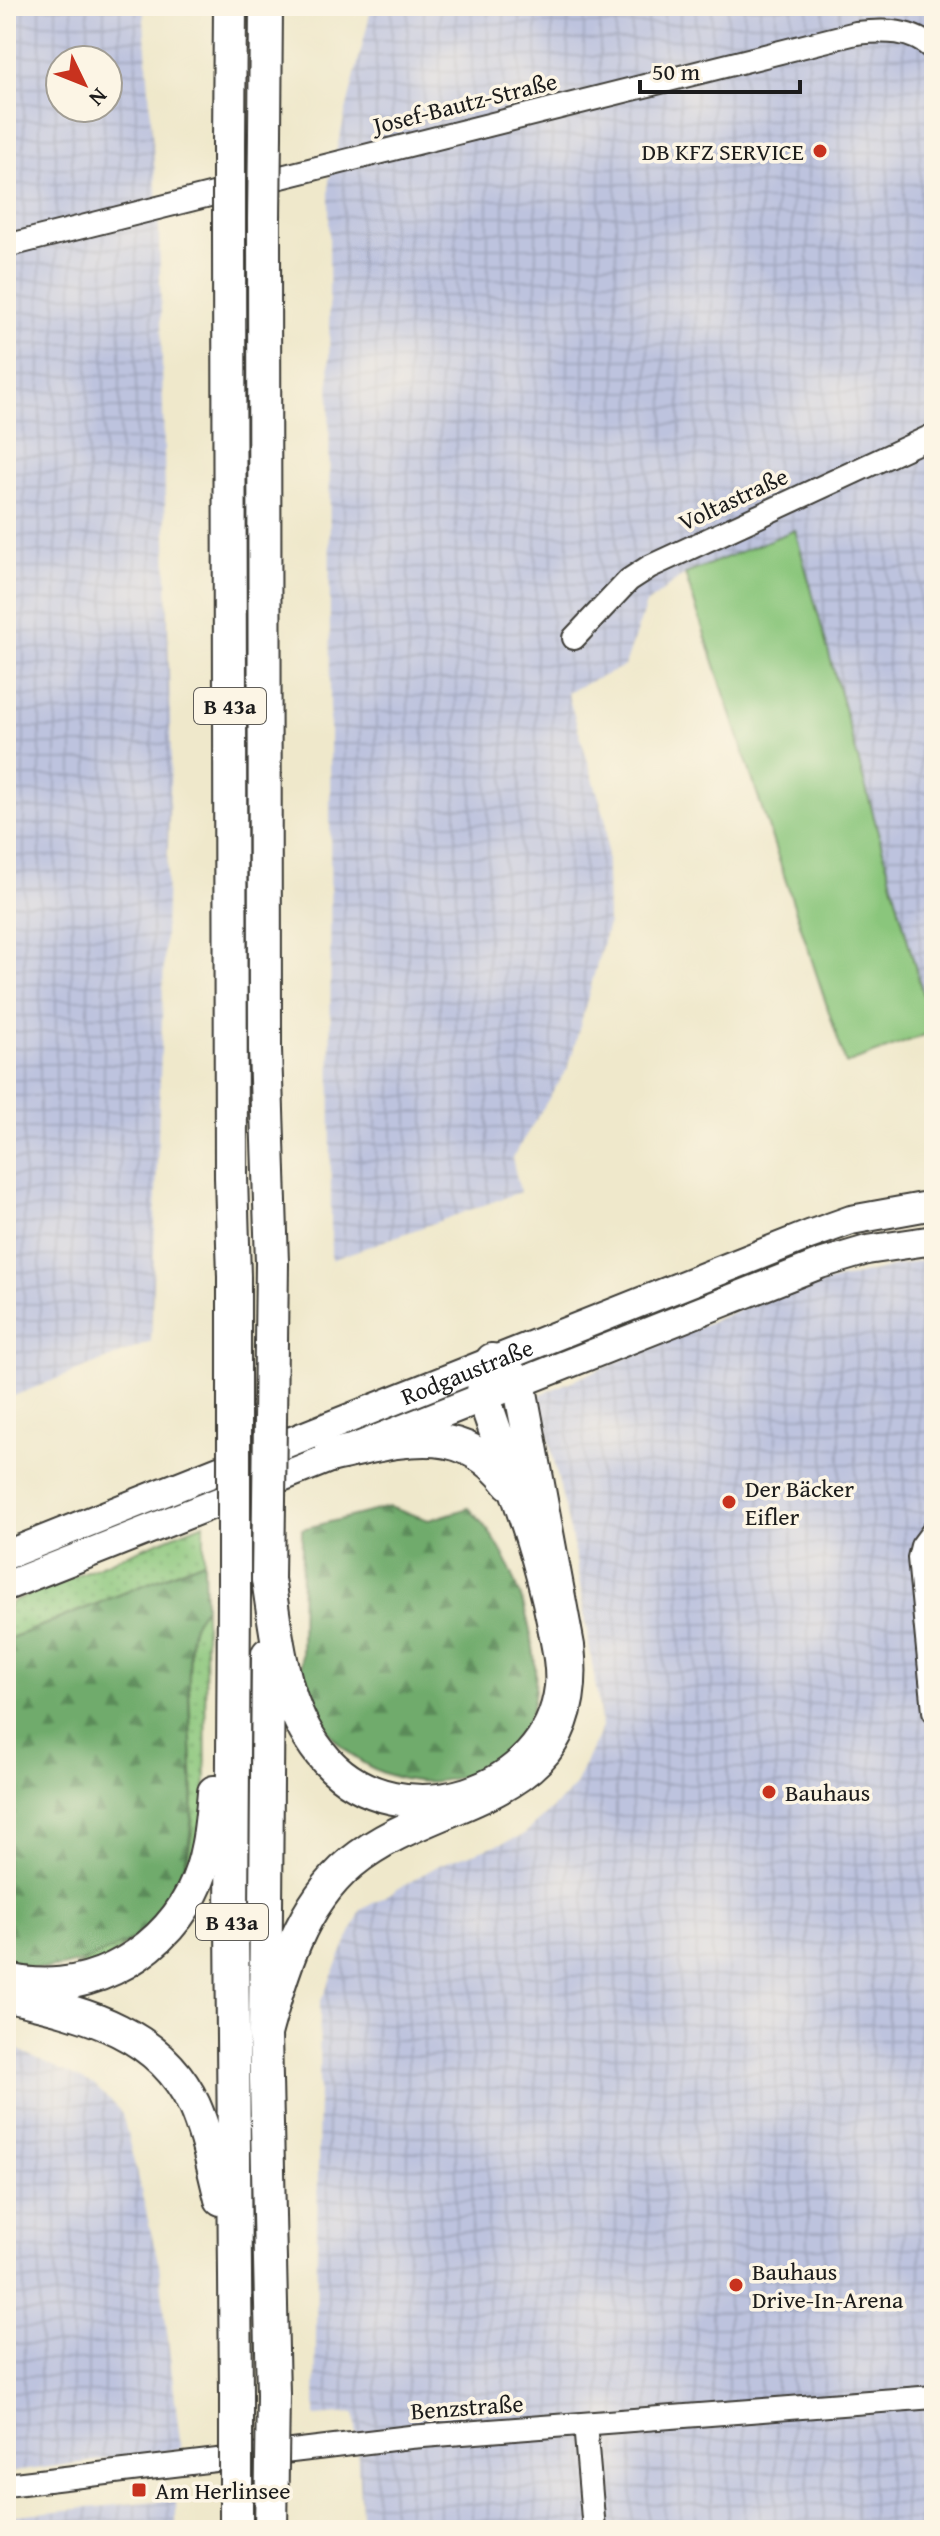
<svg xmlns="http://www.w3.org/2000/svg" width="940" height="2536" font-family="'Gentium Book Plus',serif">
  <defs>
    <pattern id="industrial-grid" width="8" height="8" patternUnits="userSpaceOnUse" patternTransform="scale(2)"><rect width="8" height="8" fill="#bdc3de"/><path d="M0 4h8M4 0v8" fill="none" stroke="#a2a7be"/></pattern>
    <pattern id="grass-dots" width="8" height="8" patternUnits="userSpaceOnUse" patternTransform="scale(2)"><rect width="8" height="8" fill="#8ac67c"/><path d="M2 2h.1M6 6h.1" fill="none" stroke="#76aa6b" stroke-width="1.8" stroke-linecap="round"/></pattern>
    <pattern id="forest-firs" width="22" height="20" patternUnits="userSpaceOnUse" patternTransform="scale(2)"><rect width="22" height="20" fill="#6fab6c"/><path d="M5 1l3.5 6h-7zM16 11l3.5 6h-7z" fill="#5a8a58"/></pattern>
  </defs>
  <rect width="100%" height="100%" fill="#fcf5e5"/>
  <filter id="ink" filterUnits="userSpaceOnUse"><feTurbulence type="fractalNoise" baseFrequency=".0125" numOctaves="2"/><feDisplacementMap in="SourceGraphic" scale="16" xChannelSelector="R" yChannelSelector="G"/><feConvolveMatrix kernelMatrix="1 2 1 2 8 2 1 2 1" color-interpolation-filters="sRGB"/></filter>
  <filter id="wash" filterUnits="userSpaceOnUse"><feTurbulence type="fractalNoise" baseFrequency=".006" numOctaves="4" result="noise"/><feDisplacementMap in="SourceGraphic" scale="32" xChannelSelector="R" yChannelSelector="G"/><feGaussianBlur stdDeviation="1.8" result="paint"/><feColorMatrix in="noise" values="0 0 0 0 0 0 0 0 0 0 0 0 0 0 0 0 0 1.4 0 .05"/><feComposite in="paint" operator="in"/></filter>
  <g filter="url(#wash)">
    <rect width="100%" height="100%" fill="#efe8cb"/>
    <g fill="url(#industrial-grid)" fill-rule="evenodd">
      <path d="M6,6H143L159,231L171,757L151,1342L6,1399ZM60,60H108V108H60Z"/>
      <polygon points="372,6 934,6 934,1037 795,530 685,574 646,604 625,666 567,692 606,821 608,924 569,1066 512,1158 520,1192 331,1260 329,180"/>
      <polygon points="934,1257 934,2530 362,2530 355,2413 315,2416 320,2003 361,1910 441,1864 522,1836 573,1789 602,1727 575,1554 539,1395 773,1295"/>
      <polygon points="6,2044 94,2085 122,2113 159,2265 181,2449 6,2473"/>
      <polygon points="176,2499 176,2530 6,2530 6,2516"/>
    </g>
    <g fill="url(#grass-dots)" stroke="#53714c" stroke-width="2">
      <polygon points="204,1523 204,1561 6,1640 6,1610 13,1601"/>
      <polygon points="205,1607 206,1836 186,1894 98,1968 77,1966 98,1955 185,1871 192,1834 193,1794 189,1680 191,1622"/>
    </g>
    <g fill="url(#forest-firs)" stroke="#466444" stroke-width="2">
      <path d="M389,1507L429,1520L469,1508C477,1517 485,1526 492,1536C522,1578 555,1687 521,1732C451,1825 322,1777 301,1672L302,1529Z"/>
      <path d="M204,1561L205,1607C187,1627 190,1643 189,1669C185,1766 225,1906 106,1952C62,1969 54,1973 6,1964V1640Z"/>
    </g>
    <polygon fill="#8ac67c" stroke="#53714c" stroke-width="2" points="795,530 933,1032 846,1064 685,574"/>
  </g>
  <g filter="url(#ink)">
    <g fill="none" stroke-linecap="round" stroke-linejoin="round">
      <defs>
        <g id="minor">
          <path d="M6,246L856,33C885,30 912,29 934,50"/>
          <polyline points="574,638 629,580 649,567 934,435"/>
          <polyline points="934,1530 922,1546 919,1558 934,1711"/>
          <polyline points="585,2424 594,2530"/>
          <polyline points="6,2485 410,2437 934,2397"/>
        </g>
        <g id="major">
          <path id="s1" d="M6,1555L809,1235L851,1220L934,1205"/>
          <polyline points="6,1586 820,1264 867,1250 934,1240"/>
        </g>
        <g id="highway">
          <polyline points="265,134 266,6"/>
          <polyline points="229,144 230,6"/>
          <polyline points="264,219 265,1049 272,1263"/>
          <polyline points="229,234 231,1177 234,1277"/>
          <path d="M329,1456C397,1442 460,1418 509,1483"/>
          <polyline points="234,1594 232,1920 236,2394"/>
          <polyline points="268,1654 265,2034 273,2395"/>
          <path d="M6,1979C78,2000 158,1959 192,1893C208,1862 211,1827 214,1792"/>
          <path d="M17,1998C86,2014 161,2033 194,2105C207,2134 213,2168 221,2199"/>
          <path d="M265,2034C282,1972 300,1906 351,1863C439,1790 586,1807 568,1646L519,1382L492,1360L484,1381L483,1395C508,1470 538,1543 553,1621C557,1642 563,1665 561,1687C549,1795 400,1840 327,1761C282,1712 278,1642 268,1579"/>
        </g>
      </defs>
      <use href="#minor" stroke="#3c3b36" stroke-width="26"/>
      <use href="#major" stroke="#3c3b36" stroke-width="32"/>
      <use href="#highway" stroke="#3c3b36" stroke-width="36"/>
      <use href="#minor" stroke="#fff" stroke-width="22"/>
      <use href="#major" stroke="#fff" stroke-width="28"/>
      <use href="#highway" stroke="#fff" stroke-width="32"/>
      <defs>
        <g id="highway-bridge">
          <polyline points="229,144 229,234"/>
          <polyline points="264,219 265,134"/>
          <polyline points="268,1579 272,1263"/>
          <polyline points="234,1594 234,1277"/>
          <polyline points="236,2394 236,2530"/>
          <polyline points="271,2530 273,2395"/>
        </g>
      </defs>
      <use href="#highway-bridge" stroke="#3c3b36" stroke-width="36" stroke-linecap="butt"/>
      <use href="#highway-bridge" stroke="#fff" stroke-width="32"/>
    </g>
  </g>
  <g fill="#c8321e" stroke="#fcf5e5" stroke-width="3">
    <circle cx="820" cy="151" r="8"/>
    <circle cx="729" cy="1502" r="8"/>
    <circle cx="769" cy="1792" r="8"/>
    <circle cx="736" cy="2285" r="8"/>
    <rect x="131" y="2482" width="16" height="16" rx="4"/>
  </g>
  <g text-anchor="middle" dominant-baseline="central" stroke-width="7" stroke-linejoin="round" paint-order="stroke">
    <g fill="#fcf5e5" stroke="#5f5d58" stroke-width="2">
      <rect x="194" y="688" width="72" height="36" rx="6"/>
      <rect x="196" y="1904" width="72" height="36" rx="6"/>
    </g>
    <g font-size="22" font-weight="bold" fill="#1c1c1c">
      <text x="230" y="706">B 43a</text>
      <text x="232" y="1922">B 43a</text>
    </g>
    <g font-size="24" fill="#1c1c1c" stroke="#fcf5e5">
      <text transform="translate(465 103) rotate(-14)">Josef-Bautz-Straße</text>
      <text transform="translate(733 499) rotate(-25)">Voltastraße</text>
      <text stroke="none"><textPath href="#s1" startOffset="496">Rodgaustraße</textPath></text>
      <text transform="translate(467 2407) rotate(-4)">Benzstraße</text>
    </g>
    <g font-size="24" fill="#1c1c1c" stroke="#fcf5e5" text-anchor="start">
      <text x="804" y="151" text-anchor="end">DB KFZ SERVICE</text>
      <text x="745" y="1488">Der Bäcker<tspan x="745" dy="28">Eifler</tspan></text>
      <text x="785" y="1792">Bauhaus</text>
      <text x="752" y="2271">Bauhaus<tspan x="752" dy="28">Drive-In-Arena</tspan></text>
      <text x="155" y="2490">Am Herlinsee</text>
    </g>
  </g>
  <rect width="940" height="2536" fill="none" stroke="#fcf5e5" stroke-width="32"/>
  <g transform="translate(84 84) rotate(133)"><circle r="38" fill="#fcf5e5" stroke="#a29e95" stroke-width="2"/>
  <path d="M0-6L14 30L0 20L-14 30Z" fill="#c8321e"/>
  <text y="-12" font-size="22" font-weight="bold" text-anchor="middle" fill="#1c1c1c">N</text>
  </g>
  <path d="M640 80v12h160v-12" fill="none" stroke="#1c1c1c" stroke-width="4"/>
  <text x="652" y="80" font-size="24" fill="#1c1c1c" stroke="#fcf5e5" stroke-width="6" paint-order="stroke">50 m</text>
</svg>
